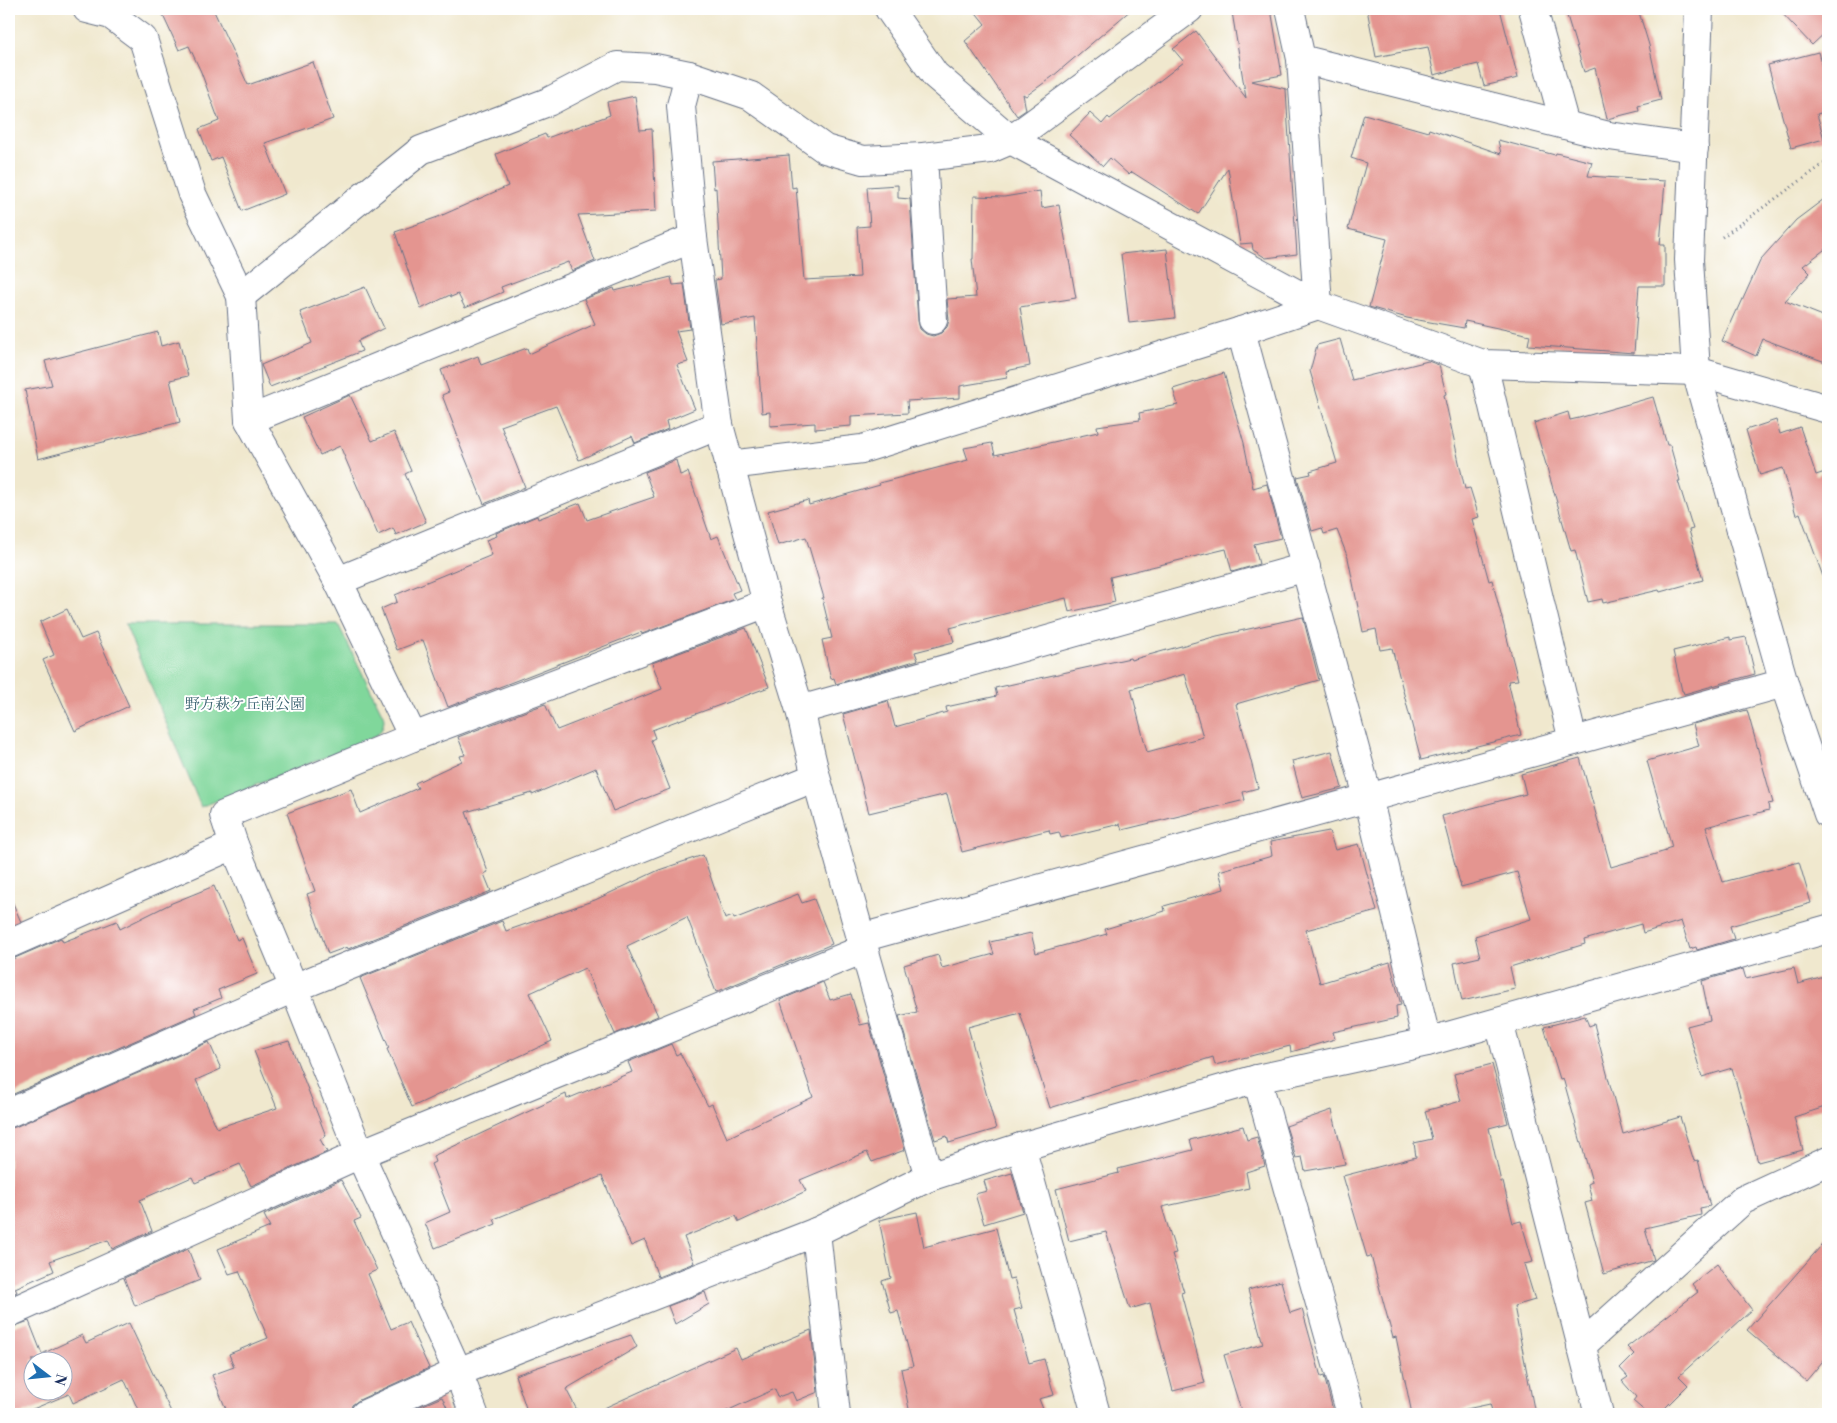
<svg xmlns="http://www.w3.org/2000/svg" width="1837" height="1423" font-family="'Libre Bodoni','Noto Serif JP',serif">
  <rect width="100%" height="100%" fill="#fff"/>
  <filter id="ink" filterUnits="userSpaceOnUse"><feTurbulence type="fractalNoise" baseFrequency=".02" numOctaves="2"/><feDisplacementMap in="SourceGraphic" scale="10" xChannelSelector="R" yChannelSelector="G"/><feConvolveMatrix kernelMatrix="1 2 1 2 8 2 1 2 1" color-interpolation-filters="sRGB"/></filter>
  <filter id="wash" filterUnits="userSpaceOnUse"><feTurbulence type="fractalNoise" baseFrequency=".0096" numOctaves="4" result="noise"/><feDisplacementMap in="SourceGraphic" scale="20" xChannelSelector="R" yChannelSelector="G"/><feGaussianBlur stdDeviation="1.12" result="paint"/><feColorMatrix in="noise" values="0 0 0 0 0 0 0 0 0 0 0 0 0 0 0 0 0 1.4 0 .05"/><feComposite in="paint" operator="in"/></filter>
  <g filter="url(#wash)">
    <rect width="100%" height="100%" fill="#f0e8ce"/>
    <path fill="#80d79b" stroke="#4e837c" d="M125,624H338L384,717C384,731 379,734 368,740L201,807Z"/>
    <g id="blocks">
      <g fill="#e49590" fill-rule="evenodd">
        <polygon points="160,9 213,9 248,85 313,62 333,119 265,143 285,194 242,211 221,157 211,161 199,129 219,121 201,72 189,46 179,50"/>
        <polygon points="973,9 1132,9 1052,77 1026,96 1023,94 1026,110 1017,116 965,41 985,24"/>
        <polygon points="1249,9 1271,9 1282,75 1251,81 1286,89 1288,124 1297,254 1266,258 1253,250 1252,243 1240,244 1228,168 1198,214 1132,172 1129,175 1110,158 1103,166 1069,135 1090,113 1102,124 1108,117 1110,119 1184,62 1173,49 1196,31 1246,98 1232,12"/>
        <polygon points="1367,9 1500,9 1518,78 1484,86 1478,64 1434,75 1428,47 1376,57"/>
        <polygon points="1565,9 1638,9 1649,45 1661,100 1638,106 1639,111 1607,119 1595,68 1584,72"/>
        <polygon points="1778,9 1828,9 1828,30 1812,45"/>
        <polygon points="1818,52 1828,90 1828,111 1817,114 1824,139 1791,148 1768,65"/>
        <polygon points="635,96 640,130 652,129 656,211 578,215 595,261 572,271 568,262 501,287 503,292 465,308 458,294 451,297 450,295 421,309 395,232 438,217 508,186 496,154 545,134 547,138 610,115 607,102"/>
        <polygon points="1364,114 1428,132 1429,129 1501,154 1498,140 1555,155 1556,153 1592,162 1588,176 1665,181 1660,245 1665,245 1665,286 1639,286 1634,353 1528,345 1530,335 1465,321 1464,328 1407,318 1369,307 1387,239 1348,229 1366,163 1351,158"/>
        <polygon points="789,155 792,188 796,187 804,280 860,277 857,227 870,226 867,187 898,185 898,198 910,199 918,321 920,329 926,334 933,336 941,333 947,327 949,320 947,299 976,297 972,259 973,259 974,196 1004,197 1040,191 1042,208 1059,205 1076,298 1020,307 1030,366 1006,371 1007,378 960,386 960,398 907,401 908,413 851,416 851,426 815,429 815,423 770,426 770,412 762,413 755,318 721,324 715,280 721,279 716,188 714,189 712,161"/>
        <polygon points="1828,196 1828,247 1803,266 1810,273 1785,301 1828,318 1828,363 1763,339 1756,356 1722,341 1736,310 1738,310 1761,259 1796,220"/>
        <polygon points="1167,249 1175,318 1129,323 1121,254"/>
        <polygon points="671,277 673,285 684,284 690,329 676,331 688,362 677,365 695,409 666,421 668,429 635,443 632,436 579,460 556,406 501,426 525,487 484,504 457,438 458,437 442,395 449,392 441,370 478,356 481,365 527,348 529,354 595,324 584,299 614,288 615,291"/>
        <polygon points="365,287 384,328 358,341 362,351 270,387 261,365 312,343 300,312"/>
        <polygon points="158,332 161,346 179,341 188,376 170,380 180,422 38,459 25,390 52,385 45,361"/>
        <polygon points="1340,339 1352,380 1428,361 1439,365 1446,394 1444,395 1465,489 1470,488 1479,517 1472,519 1489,581 1492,580 1518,680 1508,681 1521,735 1421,760 1392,648 1380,650 1376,629 1363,632 1348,558 1337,530 1324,534 1322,528 1312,531 1297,477 1311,474 1310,471 1337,463 1310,371 1317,345"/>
        <polygon points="1224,373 1244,443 1253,488 1267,484 1281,538 1254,544 1259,564 1232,572 1226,549 1110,577 1115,602 1069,612 1066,598 950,628 954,642 915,652 918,660 836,684 834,678 831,679 822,640 832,638 822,598 824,598 806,537 778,545 768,511 808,500 809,505 880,485 879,483 968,460 964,448 992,443 995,455 1098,432 1097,426 1140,420 1139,413 1178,405 1173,389"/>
        <polygon points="350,395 372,441 394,432 411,471 405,474 426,522 396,535 393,528 378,535 340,446 320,455 302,417"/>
        <polygon points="1653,397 1667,445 1670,445 1680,481 1678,481 1693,529 1689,530 1703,580 1660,592 1659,590 1603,603 1602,599 1588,602 1575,550 1571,551 1534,423 1568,412 1570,420 1579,418"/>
        <polygon points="1776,420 1780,434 1800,427 1816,475 1828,471 1828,581 1825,582 1800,513 1796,515 1783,468 1760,475 1746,430"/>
        <polygon points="676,460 680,475 688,472 711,539 718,536 740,590 732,593 735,599 642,634 641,632 448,707 423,640 397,650 381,609 397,602 395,595 492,555 486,540 497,536 496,533 537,516 538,519 580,503 587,520 654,497 645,472"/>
        <polygon points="67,609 81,639 96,633 129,706 75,731 43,660 54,655 40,622"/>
        <path d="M1303,617L1319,680L1236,704L1258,788L1243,792L1245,800L1122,830L1120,824L1061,838L1059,832L1050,834L1049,830L962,852L947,794L869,813L843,714L888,701L895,727L947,712L946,707L997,696L995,688L1130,658L1131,660L1217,636ZM1185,674L1203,737L1147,752L1131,689Z"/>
        <polygon points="746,628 769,687 652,730 655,738 651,740 670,789 613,811 596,768 532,795 532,793 466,812 488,872 484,874 491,891 348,949 347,947 328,954 307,894 315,891 287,813 351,789 360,813 418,788 415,783 462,761 460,756 465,755 458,737 545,704 557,730 662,689 652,663"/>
        <polygon points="1730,637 1730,640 1746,637 1755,674 1684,694 1683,691 1682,691 1673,651"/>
        <polygon points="1747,710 1773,803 1768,804 1769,810 1706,827 1723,882 1799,862 1811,903 1730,926 1734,939 1697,950 1696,947 1690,949 1681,921 1643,933 1641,924 1584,940 1585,944 1510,967 1515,989 1462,1001 1454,963 1480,957 1475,936 1531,919 1517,872 1461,887 1442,816 1526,794 1521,774 1580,758 1611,867 1666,851 1666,849 1672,847 1647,761 1699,746 1693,724"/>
        <polygon points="1332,751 1342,788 1302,798 1292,761"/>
        <polygon points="1329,831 1335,850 1359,844 1377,911 1306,930 1320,983 1390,962 1401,1005 1396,1006 1397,1018 1333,1032 1335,1039 1291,1052 1290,1046 1215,1065 1213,1057 1050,1108 1020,1013 968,1027 996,1129 949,1143 947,1136 935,1140 899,1016 917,1012 904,965 938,955 942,968 994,954 990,942 1031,933 1036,953 1107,934 1105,929 1165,911 1164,906 1224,889 1219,871 1272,856 1270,842"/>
        <polygon points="703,855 725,919 733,916 734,919 798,894 802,903 814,899 832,944 716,992 687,917 627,946 658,1016 615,1034 585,968 530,993 552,1041 412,1107 387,1049 389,1048 360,978 502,921 506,931 595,900 659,870"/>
        <polygon points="214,886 237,940 242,938 257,974 218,990 221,998 194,1009 196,1014 9,1096 9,959 15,958 61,938 63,942 117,921 120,929 172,903"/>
        <polygon points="9,894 21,922 9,927"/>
        <polygon points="1794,968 1798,984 1828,976 1828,1106 1794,1117 1803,1150 1758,1162 1732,1068 1702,1077 1687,1026 1710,1020 1702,981 1743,969 1746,979"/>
        <polygon points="823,982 830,1000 851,994 860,1025 869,1023 905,1150 872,1162 867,1152 800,1180 806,1191 739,1222 736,1216 684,1237 694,1263 658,1277 645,1240 631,1246 602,1176 494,1219 496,1224 435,1248 425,1223 450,1212 431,1164 435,1162 433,1156 566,1094 567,1099 632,1072 628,1062 671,1044 676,1055 680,1053 708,1106 712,1104 727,1138 813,1097 780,1000"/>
        <polygon points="1585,1016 1589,1026 1594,1024 1623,1134 1680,1117 1694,1161 1698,1160 1710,1206 1700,1208 1701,1215 1645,1228 1654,1260 1604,1274 1585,1203 1592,1201 1588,1184 1592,1182 1563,1078 1560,1079 1544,1027"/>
        <polygon points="289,1041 326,1136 320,1139 327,1152 251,1186 240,1164 195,1183 192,1177 140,1200 152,1231 112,1249 108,1240 50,1261 54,1271 15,1288 17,1292 9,1296 9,1128 15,1127 209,1042 221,1069 196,1080 217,1128 277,1108 254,1051"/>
        <polygon points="1492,1064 1508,1123 1489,1128 1501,1182 1503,1182 1513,1223 1521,1221 1533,1262 1524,1264 1535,1300 1514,1306 1535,1414 1493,1414 1490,1404 1443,1414 1412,1414 1396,1337 1393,1338 1371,1256 1367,1257 1343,1176 1416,1157 1414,1143 1432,1139 1425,1111 1461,1101 1454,1074"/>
        <polygon points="1332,1110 1345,1164 1305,1171 1302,1157 1296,1158 1286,1126"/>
        <polygon points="1243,1126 1247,1140 1257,1137 1265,1166 1246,1172 1249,1188 1162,1207 1176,1253 1172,1254 1184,1292 1181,1293 1205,1383 1173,1391 1150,1303 1130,1309 1106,1232 1069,1241 1056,1189 1119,1173 1118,1169 1193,1150 1190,1140"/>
        <polygon points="1012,1173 1023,1212 984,1224 975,1194 987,1191 984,1181"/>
        <polygon points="341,1180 361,1218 354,1221 377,1270 368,1274 391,1329 408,1322 429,1368 359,1400 352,1405 350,1414 228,1414 212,1375 234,1367 229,1354 268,1338 239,1271 229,1274 218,1249 270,1227 264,1215"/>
        <polygon points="917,1212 924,1247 996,1228 1009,1279 1014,1278 1022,1308 1014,1310 1029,1363 1044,1359 1054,1395 1039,1399 1045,1414 910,1414 901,1369 913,1366 898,1311 891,1313 882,1281 891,1278 879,1220"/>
        <polygon points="1828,1238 1828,1355 1806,1381 1747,1330"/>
        <polygon points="188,1249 200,1280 135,1306 124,1278"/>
        <polygon points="1717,1264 1752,1310 1679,1376 1688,1385 1659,1414 1648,1414 1633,1401 1636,1397 1622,1381 1628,1377 1620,1368 1634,1354 1627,1347 1698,1292 1692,1284"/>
        <polygon points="1281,1281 1290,1313 1302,1309 1321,1377 1324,1376 1334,1414 1242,1414 1224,1355 1263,1344 1248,1290"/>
        <polygon points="705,1292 709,1304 675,1324 668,1306"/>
        <path d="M29,1321L42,1354L82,1335L86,1343L129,1323L172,1414H140L124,1379L73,1403L69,1394L21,1414H9V1328ZM32,1360H62V1390H32Z"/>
        <polygon points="811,1330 818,1392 796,1401 792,1392 778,1397 775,1389 720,1414 591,1414 736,1348 741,1359"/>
        <polygon points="631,1335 637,1347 566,1389 579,1414 528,1414 515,1375"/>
        <polygon points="442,1397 450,1414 402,1414"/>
      </g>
    </g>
  </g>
  <g filter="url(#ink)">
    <use href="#blocks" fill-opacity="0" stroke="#667085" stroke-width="1"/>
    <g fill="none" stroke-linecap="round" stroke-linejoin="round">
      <defs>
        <g id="minor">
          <polyline points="87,9 111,15 143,39 192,194 241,296 249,420 338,581 413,737"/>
          <polyline points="889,9 935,75 1011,140 1318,305 1483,364 1696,371 1828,409"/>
          <polyline points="1290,9 1301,59 1318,305"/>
          <polyline points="1533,9 1565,125"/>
          <polyline points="1699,9 1689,260 1696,371 1784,683 1828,814"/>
          <polyline points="1301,59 1609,136 1694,148"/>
          <polyline points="689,75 681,106 693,238 719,425 767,603 800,710 816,777 861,938 929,1177"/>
          <polyline points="923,157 933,320"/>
          <polyline points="241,296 421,150 548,102 617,66 655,68 689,75 751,96 825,149 863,160 923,157 990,149 1011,140 1189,9"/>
          <polyline points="1241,331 1368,797 1427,1042"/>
          <polyline points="1483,364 1573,741"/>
          <polyline points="249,420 693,238"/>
          <polyline points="729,465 862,449 1241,331 1318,305"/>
          <polyline points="338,581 719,425"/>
          <polyline points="800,710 1306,567"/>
          <polyline points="861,938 1784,683"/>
          <polyline points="9,944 234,845"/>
          <polyline points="1499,1022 1599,1414"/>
          <polyline points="1257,1079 1351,1414"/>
          <polyline points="9,1113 294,988 816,777"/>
          <polyline points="1021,1147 1096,1414"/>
          <polyline points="816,1232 836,1414"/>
          <polyline points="9,1313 360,1154 864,949"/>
          <polyline points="1581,1346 1743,1200 1828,1161"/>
          <polyline points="365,1414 458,1372 816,1232 929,1177 1021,1147 1257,1079 1427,1042 1828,929"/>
          <polyline points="474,1414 458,1372 360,1154 294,988 234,845 224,815 413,737 767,603"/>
        </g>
      </defs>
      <use href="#minor" stroke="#667085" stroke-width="30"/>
      <polyline stroke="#667085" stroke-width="3" stroke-dasharray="1 4" stroke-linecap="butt" points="1722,237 1828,161"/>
      <use href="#minor" stroke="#fff" stroke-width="28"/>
    </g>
  </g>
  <g text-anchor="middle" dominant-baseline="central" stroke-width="4" stroke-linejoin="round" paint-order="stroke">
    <g font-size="15" fill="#396170" stroke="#fff">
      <text x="245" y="704">野方萩ケ丘南公園</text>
    </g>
  </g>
  <rect width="1837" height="1423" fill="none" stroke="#fff" stroke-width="30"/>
  <g transform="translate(48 1376) rotate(106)"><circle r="24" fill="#ffffff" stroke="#a4acbf"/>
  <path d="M0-4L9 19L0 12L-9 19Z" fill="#1f6fb2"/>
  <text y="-8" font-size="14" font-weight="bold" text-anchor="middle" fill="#1b2f5e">N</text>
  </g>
</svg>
